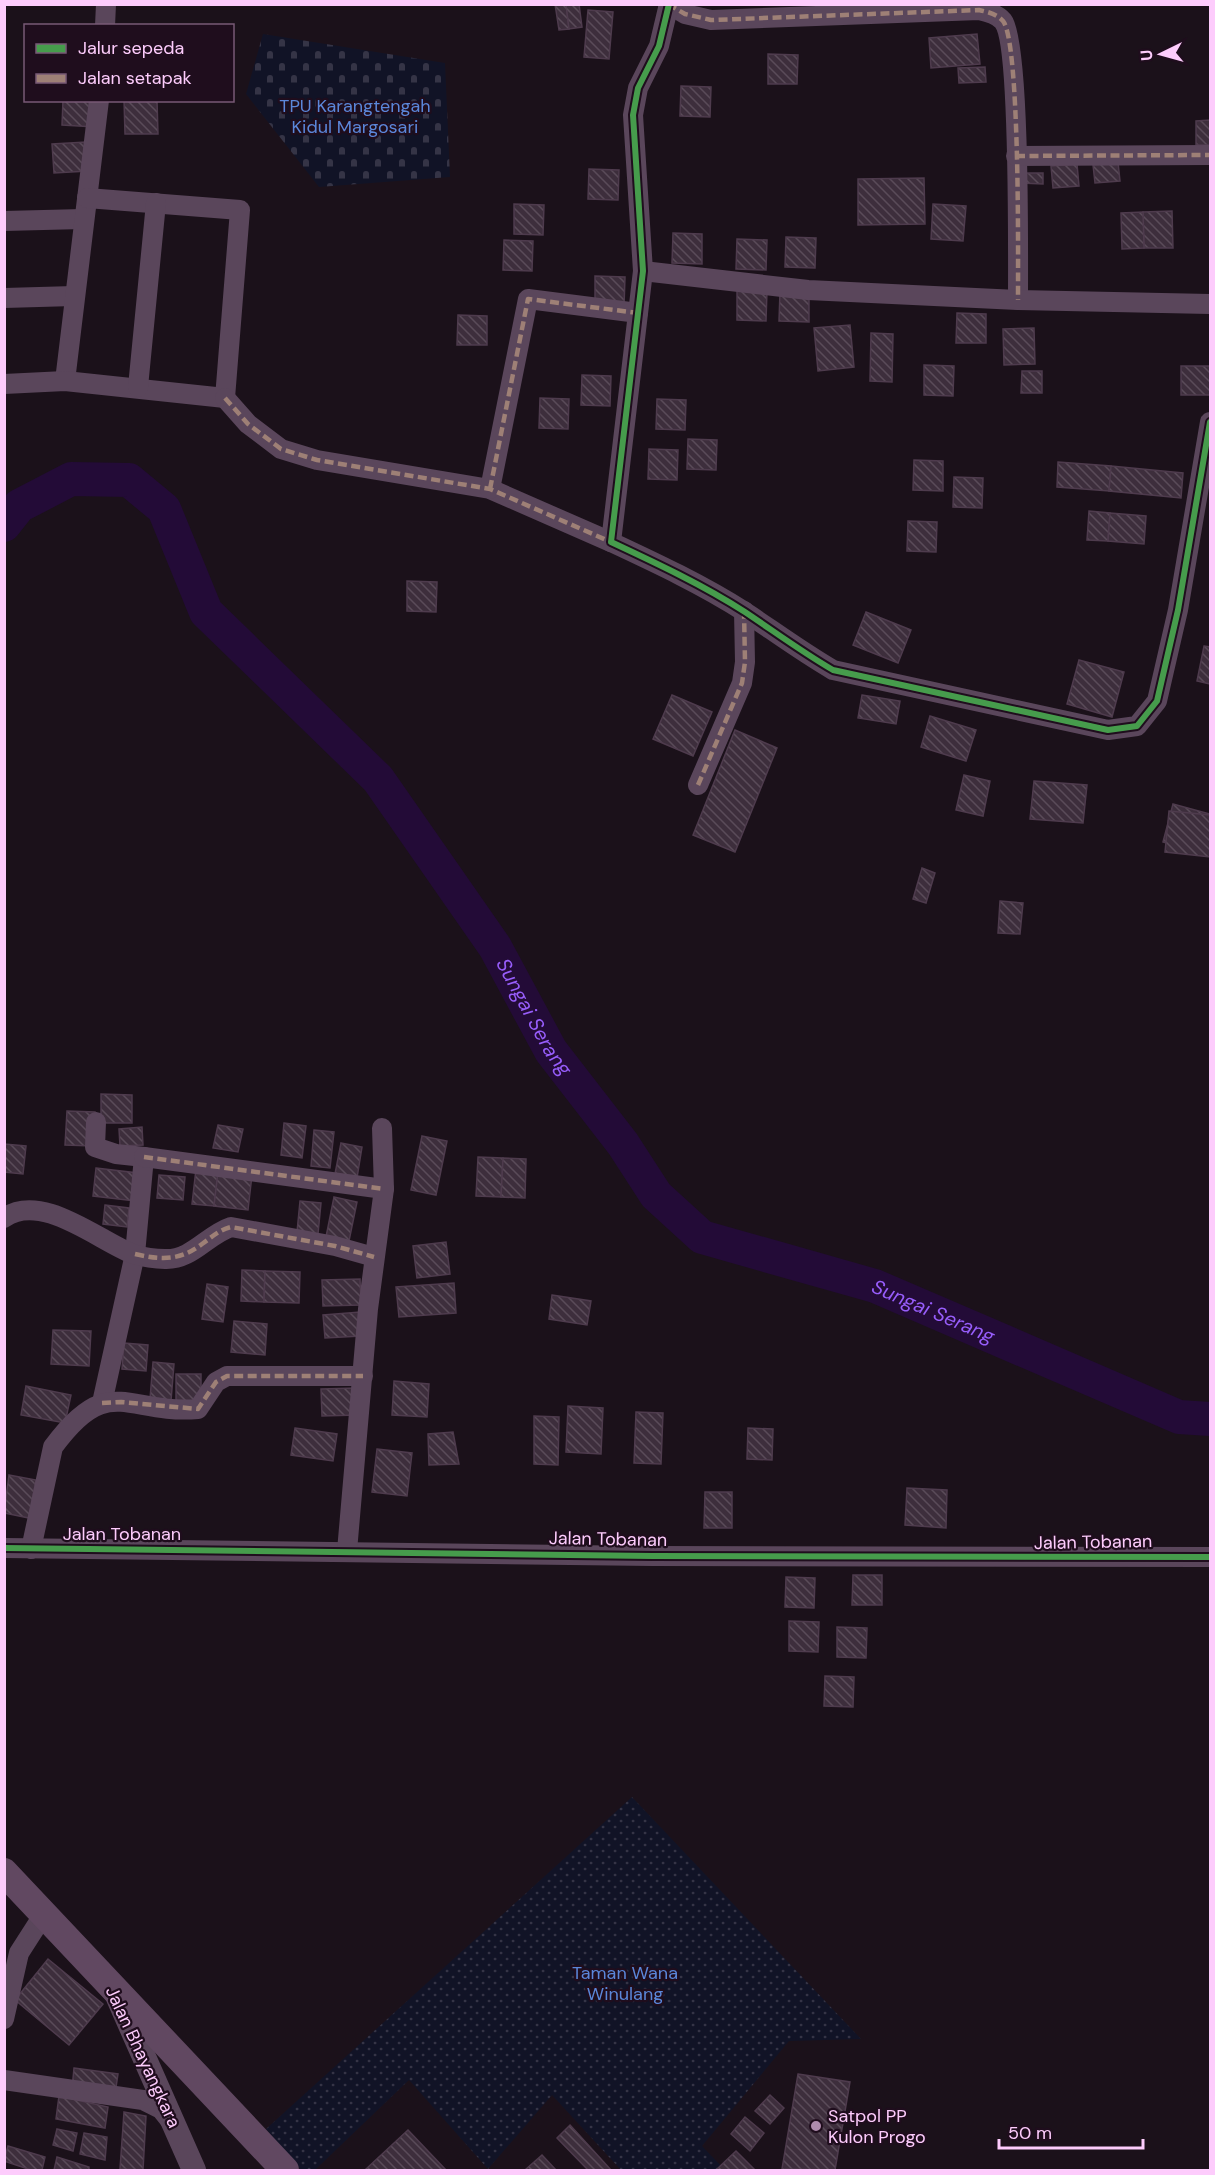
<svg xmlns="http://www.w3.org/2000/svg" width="1215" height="2175" font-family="'DM Sans',sans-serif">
  <defs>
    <pattern id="cemetery-stones" width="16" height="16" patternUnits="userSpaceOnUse" patternTransform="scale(1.5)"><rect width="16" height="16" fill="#111326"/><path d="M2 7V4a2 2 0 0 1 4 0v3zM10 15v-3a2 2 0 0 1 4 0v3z" fill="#353446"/></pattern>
    <pattern id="park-dots" width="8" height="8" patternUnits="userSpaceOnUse" patternTransform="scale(1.5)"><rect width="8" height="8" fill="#111326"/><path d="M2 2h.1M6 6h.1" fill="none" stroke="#353446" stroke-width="1.8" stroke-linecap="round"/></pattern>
    <pattern id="building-back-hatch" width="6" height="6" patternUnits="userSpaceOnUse" patternTransform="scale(1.5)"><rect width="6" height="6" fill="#3d2e3c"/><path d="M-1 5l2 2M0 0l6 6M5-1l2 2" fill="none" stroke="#5a4b59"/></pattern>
  </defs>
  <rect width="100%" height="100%" fill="#1b111a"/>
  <polygon fill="url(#cemetery-stones)" points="263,34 445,63 450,177 319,187 246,94"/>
  <polygon fill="url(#park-dots)" points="632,1797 861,2039 789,2041 702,2146 725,2170 621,2170 552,2095 488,2169 409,2080 315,2170 301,2170 266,2129"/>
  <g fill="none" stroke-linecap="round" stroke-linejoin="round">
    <path stroke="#230b37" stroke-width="34" id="s1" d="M4,525L19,506L71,479L129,480L164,509L206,612L378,779L495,947L551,1051L623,1144L656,1195L702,1237L875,1286L1179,1417L1210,1419"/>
  </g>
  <g fill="url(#building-back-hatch)" stroke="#4e3b4d" stroke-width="1.5">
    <polygon points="555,4 566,4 569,29 559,30"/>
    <polygon points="566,4 579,4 582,27 569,29"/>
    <polygon points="588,10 613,12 609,59 584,57"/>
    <polygon points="977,34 980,64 931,68 929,38"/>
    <polygon points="768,54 798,55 797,84 768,84"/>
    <polygon points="985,67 986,82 959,83 958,68"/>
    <polygon points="681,86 711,87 710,117 680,116"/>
    <polygon points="63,100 97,100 95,127 62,125"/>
    <polygon points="124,100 157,100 158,134 125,134"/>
    <polygon points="1210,120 1210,145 1196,145 1196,121"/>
    <polygon points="86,142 88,171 54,173 52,144"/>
    <polygon points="1118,162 1120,181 1095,183 1093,165"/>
    <polygon points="1077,164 1079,186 1053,188 1051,166"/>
    <polygon points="589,169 619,170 618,200 588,199"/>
    <polygon points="1020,173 1043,173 1043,184 1020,183"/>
    <polygon points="924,178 925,224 858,225 858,179"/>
    <polygon points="514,204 544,205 543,235 514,234"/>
    <polygon points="933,204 966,206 963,241 931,239"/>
    <polygon points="1172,211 1173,248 1144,248 1143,212"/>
    <polygon points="1143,212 1144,248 1122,249 1121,213"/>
    <polygon points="673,233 702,234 702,264 672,263"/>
    <polygon points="786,237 816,238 815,268 785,267"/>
    <polygon points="737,239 767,240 766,270 736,269"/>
    <polygon points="504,240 533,241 532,271 503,270"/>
    <polygon points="595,276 625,277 624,307 595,306"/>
    <polygon points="737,290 767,291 766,321 737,320"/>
    <polygon points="780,292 809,292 809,322 779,321"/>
    <polygon points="957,313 986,314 986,343 956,343"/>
    <polygon points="458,315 487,316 487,345 457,345"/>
    <polygon points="850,325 854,367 818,371 814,328"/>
    <polygon points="1034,328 1035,364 1004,365 1003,329"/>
    <polygon points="871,333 893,334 892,382 870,381"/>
    <polygon points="924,365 954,366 953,396 924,395"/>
    <rect x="1181" y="366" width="29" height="29"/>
    <polygon points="1022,371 1042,371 1042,393 1021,393"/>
    <polygon points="582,375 611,376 610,406 581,405"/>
    <polygon points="540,398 569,399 568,429 539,428"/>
    <polygon points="657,399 686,400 685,430 656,429"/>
    <polygon points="688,439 717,440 716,470 687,469"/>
    <polygon points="649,449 678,450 677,480 648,479"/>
    <polygon points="914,460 943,461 943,491 913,490"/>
    <polygon points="1058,462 1111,466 1109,491 1057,487"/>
    <polygon points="1111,466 1183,473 1181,498 1109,491"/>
    <polygon points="954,477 983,478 982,508 953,507"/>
    <polygon points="1089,511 1110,513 1108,541 1087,540"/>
    <polygon points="1110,513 1146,516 1144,544 1108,541"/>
    <polygon points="908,521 937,522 936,552 907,551"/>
    <polygon points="407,581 437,582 436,612 407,611"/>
    <polygon points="866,612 911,630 898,663 853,645"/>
    <polygon points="1204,646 1210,647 1210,684 1197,681"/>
    <polygon points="1079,660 1124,672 1112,717 1067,704"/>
    <polygon points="672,695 712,712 693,756 653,739"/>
    <polygon points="862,695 900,701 896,724 858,718"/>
    <polygon points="930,716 976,730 966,761 921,747"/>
    <polygon points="735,730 777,748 735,852 693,835"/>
    <polygon points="964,775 990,781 983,816 956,810"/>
    <polygon points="1034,781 1087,785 1083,823 1030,819"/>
    <polygon points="1173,804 1210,814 1210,838 1206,854 1163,842"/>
    <polygon points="1169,811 1210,815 1210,857 1165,852"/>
    <polygon points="922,868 935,873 926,903 913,899"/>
    <polygon points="1000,901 1023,903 1020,934 998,933"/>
    <polygon points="101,1094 132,1095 132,1123 101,1123"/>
    <polygon points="67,1111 95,1112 93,1146 65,1145"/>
    <polygon points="284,1123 306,1126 302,1158 281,1155"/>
    <polygon points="218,1125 243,1129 238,1152 213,1148"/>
    <polygon points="142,1127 143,1145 120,1146 119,1129"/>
    <polygon points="314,1130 334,1132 330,1168 311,1166"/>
    <polygon points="422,1136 447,1141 436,1195 411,1190"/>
    <polygon points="341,1143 362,1147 357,1178 335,1174"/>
    <polygon points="4,1144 26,1146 23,1174 4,1172"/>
    <polygon points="478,1157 503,1158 501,1197 476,1196"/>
    <polygon points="503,1158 526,1159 525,1198 501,1197"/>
    <polygon points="96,1168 138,1173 135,1201 93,1196"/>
    <polygon points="196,1169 218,1172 214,1206 192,1204"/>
    <polygon points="218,1172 252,1175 248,1210 214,1206"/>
    <polygon points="159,1175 185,1177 183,1200 157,1198"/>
    <polygon points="334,1197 357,1202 349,1241 326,1237"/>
    <polygon points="300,1201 321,1203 318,1234 297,1232"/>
    <polygon points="105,1205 129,1208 127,1227 103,1224"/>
    <polygon points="446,1242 450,1274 417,1278 413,1246"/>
    <polygon points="242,1270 265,1271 264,1302 241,1301"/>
    <polygon points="265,1271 300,1272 299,1303 264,1302"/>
    <polygon points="360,1279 361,1305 323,1306 322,1280"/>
    <polygon points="454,1283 456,1313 399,1317 396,1287"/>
    <polygon points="207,1284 228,1287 223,1322 202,1319"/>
    <polygon points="552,1295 591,1301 587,1325 549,1319"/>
    <polygon points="360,1312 361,1336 325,1338 323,1315"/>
    <polygon points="234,1321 267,1324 265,1355 231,1352"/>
    <polygon points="53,1330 91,1331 89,1366 51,1364"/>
    <polygon points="124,1343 148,1345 146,1371 122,1369"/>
    <polygon points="153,1362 174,1364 171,1401 150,1399"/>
    <rect x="176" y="1374" width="25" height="29"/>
    <polygon points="394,1381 429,1384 427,1417 392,1415"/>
    <polygon points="26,1386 71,1395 65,1423 21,1415"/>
    <polygon points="356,1388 357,1415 322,1416 321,1389"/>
    <polygon points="568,1406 603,1408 601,1454 566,1452"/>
    <polygon points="636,1412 663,1413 661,1464 634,1463"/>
    <polygon points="534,1416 559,1417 558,1465 534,1464"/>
    <polygon points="295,1428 337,1434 333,1461 291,1455"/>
    <polygon points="748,1428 773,1429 772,1460 747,1459"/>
    <polygon points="453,1432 459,1464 429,1465 428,1434"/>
    <polygon points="377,1449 412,1453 407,1496 372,1492"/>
    <polygon points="9,1475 36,1480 29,1518 4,1513"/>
    <polygon points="907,1488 947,1490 946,1528 905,1525"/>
    <polygon points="705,1492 732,1492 732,1528 704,1528"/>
    <polygon points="853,1575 882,1575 882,1605 852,1605"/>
    <polygon points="786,1577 815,1578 814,1608 785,1607"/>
    <polygon points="789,1621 819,1622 818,1652 789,1651"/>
    <polygon points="837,1627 867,1628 866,1658 837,1657"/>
    <polygon points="825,1676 854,1677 853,1707 824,1706"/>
    <polygon points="48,1959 103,2004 69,2045 15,2000"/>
    <polygon points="74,2068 118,2074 115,2094 72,2089"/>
    <polygon points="798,2074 850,2082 835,2170 782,2169"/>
    <polygon points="770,2095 784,2108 770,2124 755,2111"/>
    <polygon points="59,2096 108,2107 105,2128 56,2119"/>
    <polygon points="124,2112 146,2116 143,2170 120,2169"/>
    <polygon points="745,2117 764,2133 750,2151 731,2134"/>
    <polygon points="570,2125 611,2170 588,2170 557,2138"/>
    <polygon points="57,2129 77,2133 73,2151 53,2145"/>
    <polygon points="408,2130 446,2170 365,2170"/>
    <polygon points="84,2133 107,2137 105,2160 80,2154"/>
    <polygon points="8,2146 45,2157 42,2170 31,2170 4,2161"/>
    <polygon points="736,2151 755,2170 716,2170"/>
    <polygon points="542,2155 556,2170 525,2170"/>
    <polygon points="57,2157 89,2167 89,2170 54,2170"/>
  </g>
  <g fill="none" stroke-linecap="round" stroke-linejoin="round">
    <g stroke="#5a465b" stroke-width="20">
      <path d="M668,4L685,14L711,20L979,10C988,12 997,14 1003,21C1020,42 1018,260 1018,300"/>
      <path d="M669,4L659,46L638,88L633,115L643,271L611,542C656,563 703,585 745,612C775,632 802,652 833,670L1108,730L1137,726L1157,701L1178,610L1210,422"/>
      <polyline points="105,26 106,4"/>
      <polyline points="1016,156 1210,155"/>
      <polyline points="4,221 83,219"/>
      <polyline points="643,271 808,290 1018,300 1210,304"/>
      <polyline points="4,298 74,296"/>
      <polyline points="65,381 99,100"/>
      <polyline points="4,384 65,381 225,398 240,210 87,198"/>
      <polyline points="138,387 156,203"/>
      <polyline points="225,398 248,424 281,449 317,460 490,489 611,542"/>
      <polyline points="490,489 528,299 638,313"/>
      <polyline points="698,785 742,683 745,662 744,611"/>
      <polyline points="96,1122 95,1147 116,1154 144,1157 135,1254 102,1403"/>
      <polyline points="144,1157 384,1189"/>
      <path d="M4,1218C41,1191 99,1241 133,1254C143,1257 155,1259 165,1259C192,1260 207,1235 231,1227L335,1246L374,1257"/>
      <polyline points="4,1548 652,1556 1210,1557"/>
      <path d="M31,1549L53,1447C109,1371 126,1415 198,1409L216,1382L227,1376H363"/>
      <polyline points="347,1551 368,1309 384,1189 382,1128"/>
      <polyline points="4,2019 19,1953 44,1914"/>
      <polyline points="4,2080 143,2100 161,2109 169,2119"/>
    </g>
    <polyline stroke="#5a465b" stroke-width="24" points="118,1998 194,2170"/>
    <polyline stroke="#614861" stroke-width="28" points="4,1872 285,2170"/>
    <g stroke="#9e8076" stroke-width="4.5" stroke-dasharray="9 4.5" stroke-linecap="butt">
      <path d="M668,4L685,14L711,20L979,10C988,12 997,14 1003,21C1020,42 1018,260 1018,300"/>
      <polyline points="1016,156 1210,155"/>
      <polyline points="225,398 248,424 281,449 317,460 490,489 611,542"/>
      <polyline points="490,489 528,299 638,313"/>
      <polyline points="698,785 742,683 745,662 744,611"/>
      <polyline points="144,1157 384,1189"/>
      <path d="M135,1254C161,1260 180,1261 202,1244C212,1237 219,1230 231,1227L335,1246L374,1257"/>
      <polyline points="102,1403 121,1402 198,1409 216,1382 227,1376 363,1376"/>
    </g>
    <defs>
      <g id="cycleway">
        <path d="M669,4L659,46L638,88L633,115L643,271L611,542C656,563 703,585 745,612C775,632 802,652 833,670L1108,730L1137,726L1157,701L1178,610L1210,422"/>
        <polyline points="4,1548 652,1556 1210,1557"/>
      </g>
    </defs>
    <use href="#cycleway" stroke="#1f0d1d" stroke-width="10"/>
    <use href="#cycleway" stroke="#469c4c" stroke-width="6"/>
  </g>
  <circle fill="#ae8bad" stroke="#1f0d1d" stroke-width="2" cx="816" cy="2126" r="6"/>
  <g text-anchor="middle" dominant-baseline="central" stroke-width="4.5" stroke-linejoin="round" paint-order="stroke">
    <g font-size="18" fill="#5b87da" stroke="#1f0d1d">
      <text x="355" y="106">TPU Karangtengah<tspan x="355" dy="21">Kidul Margosari</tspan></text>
      <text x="625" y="1973">Taman Wana<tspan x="625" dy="21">Winulang</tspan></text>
    </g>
    <g font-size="18" fill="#fdccfc" stroke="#1f0d1d">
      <text x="122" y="1534">Jalan Tobanan</text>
      <text transform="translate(608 1539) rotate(1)">Jalan Tobanan</text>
      <text transform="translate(1093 1542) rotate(-1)">Jalan Tobanan</text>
      <text transform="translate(143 2057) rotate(65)">Jalan Bhayangkara</text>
    </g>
    <g font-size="18" fill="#fdccfc" stroke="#1f0d1d" text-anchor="start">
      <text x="828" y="2116">Satpol PP<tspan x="828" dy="21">Kulon Progo</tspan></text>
    </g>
    <g font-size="20" font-style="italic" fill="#975dfa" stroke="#1f0d1d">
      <text stroke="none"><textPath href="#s1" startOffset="822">Sungai Serang</textPath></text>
      <text stroke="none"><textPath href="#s1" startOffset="1344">Sungai Serang</textPath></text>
    </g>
  </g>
  <rect width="1215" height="2175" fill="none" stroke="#fdccfc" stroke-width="12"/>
  <rect x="24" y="24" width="210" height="78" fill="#1f0d1d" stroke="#785976" stroke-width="1.5"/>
  <rect x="36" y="44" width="30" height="9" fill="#469c4c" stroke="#785976" stroke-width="1.5"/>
  <text x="78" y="54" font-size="18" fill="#fdccfc">Jalur sepeda</text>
  <rect x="36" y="74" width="30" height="9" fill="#9e8076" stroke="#785976" stroke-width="1.5"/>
  <text x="78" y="84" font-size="18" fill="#fdccfc">Jalan setapak</text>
  <g transform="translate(1161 54) rotate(265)" stroke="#1f0d1d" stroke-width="4.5" paint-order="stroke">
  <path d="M0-4.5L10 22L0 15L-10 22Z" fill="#fdccfc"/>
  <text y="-9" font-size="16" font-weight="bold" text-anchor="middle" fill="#fdccfc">U</text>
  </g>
  <path d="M999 2139v9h144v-9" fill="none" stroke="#fdccfc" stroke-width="3"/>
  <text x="1008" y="2139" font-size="18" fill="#fdccfc" stroke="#1f0d1d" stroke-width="4.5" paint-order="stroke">50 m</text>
</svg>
